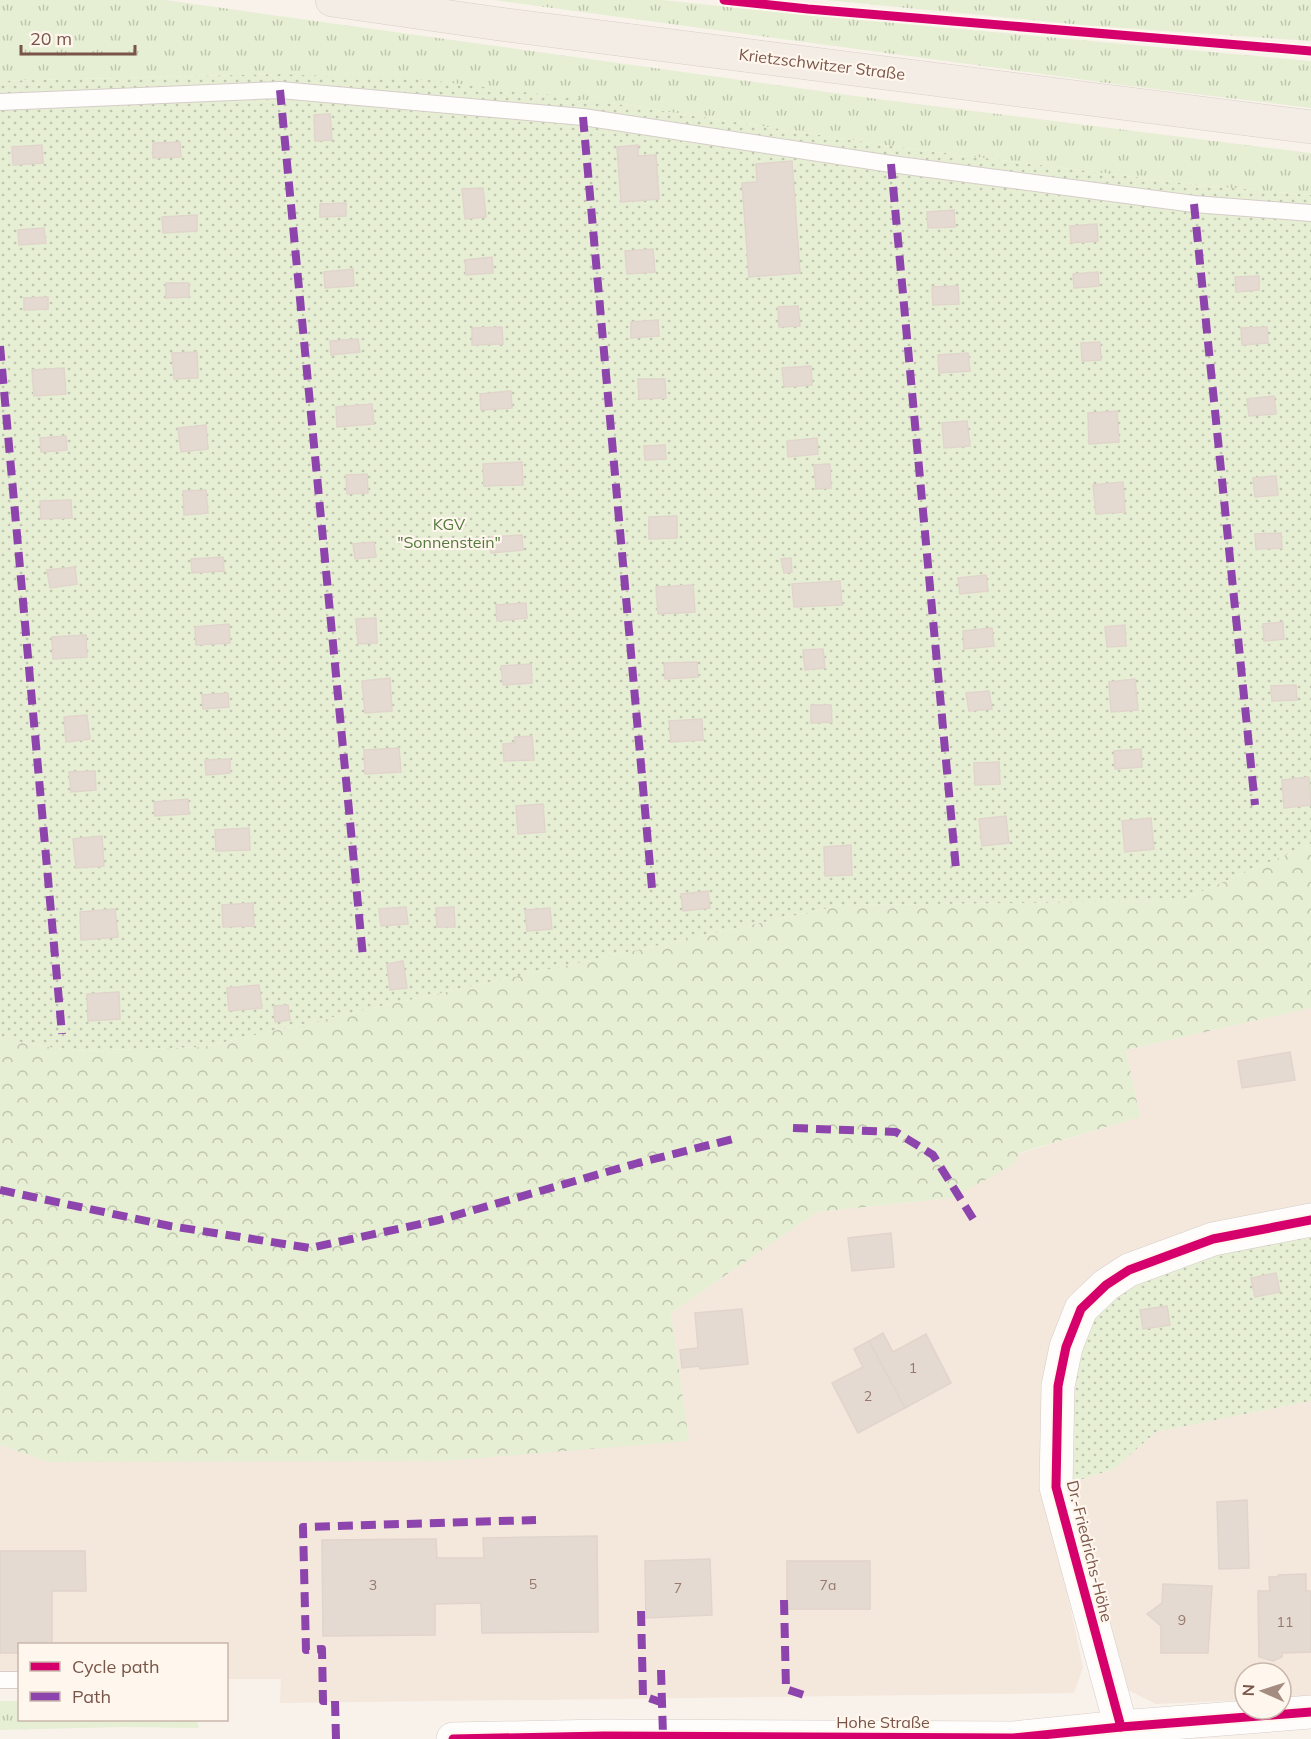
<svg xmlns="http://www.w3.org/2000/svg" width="1311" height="1739" font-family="Mulish,sans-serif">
  <defs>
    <pattern id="grass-tufts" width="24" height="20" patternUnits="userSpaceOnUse" patternTransform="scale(1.5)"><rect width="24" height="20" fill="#e6efd4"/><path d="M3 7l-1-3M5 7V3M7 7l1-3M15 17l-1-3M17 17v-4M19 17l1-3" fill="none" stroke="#bfc4ae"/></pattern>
    <pattern id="forest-crowns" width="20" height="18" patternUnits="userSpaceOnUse" patternTransform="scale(1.5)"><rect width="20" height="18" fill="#e6efd4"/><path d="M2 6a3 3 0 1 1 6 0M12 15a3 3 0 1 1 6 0" fill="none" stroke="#bfc4ae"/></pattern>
    <pattern id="garden-dots" width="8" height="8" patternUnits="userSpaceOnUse" patternTransform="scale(1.5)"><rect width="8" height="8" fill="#e6efd4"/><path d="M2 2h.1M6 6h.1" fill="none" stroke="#bfc4ae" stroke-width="1.8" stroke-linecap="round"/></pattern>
  </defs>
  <rect width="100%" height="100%" fill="#f8f2eb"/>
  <g fill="#f4e7db">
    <polygon points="1311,1008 1311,1210 1105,1274 1062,1311 1049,1354 1044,1484 1083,1667 1074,1693 280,1703 281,1679 227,1679 226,1644 20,1644 19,1679 0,1679 0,1445 48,1462 689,1441 671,1313 817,1212 952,1198 1018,1154 1140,1117 1126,1050"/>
    <polygon points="1311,1401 1311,1696 1281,1698 1281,1673 1245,1673 1245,1700 1156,1704 1124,1688 1067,1484 1114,1469 1156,1432"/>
  </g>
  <g fill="url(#grass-tufts)">
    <polygon points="0,0 165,0 877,99 1311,153 1311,195 1197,185 897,147 610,103 279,74 0,81"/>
    <polygon points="494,0 662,0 806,15 1311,61 1311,108 1130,86"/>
    <polygon points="825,0 1311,0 1311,41 1093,26"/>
    <polygon points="0,1701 19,1701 20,1720 197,1720 199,1728 121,1727 0,1730"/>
  </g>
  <polygon fill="url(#forest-crowns)" points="1311,844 1311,1008 1126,1050 1140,1117 1019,1153 1013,1165 952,1198 817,1212 671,1313 689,1441 444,1461 48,1462 0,1445 0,1038 71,1051 203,1047 386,1005 842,905 1179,901"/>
  <g fill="url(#garden-dots)">
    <polygon points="279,74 429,80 610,103 897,147 1197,185 1311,195 1311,844 1179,901 842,905 386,1005 203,1047 71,1051 0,1038 0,81"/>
    <polygon points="1311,1228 1311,1401 1156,1432 1114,1469 1067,1484 1070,1389 1080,1344 1093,1321 1113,1300 1134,1279 1220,1247"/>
  </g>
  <g fill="#e5dad1" stroke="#e1d4cc" stroke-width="1.5">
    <polygon points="330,114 332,140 315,141 314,115"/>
    <polygon points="180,142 181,157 153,158 153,143"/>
    <polygon points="42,145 43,163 13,165 12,147"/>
    <polygon points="638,145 638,156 656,155 659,199 621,202 617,147"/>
    <polygon points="792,161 800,273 749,277 742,183 757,182 756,164"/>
    <polygon points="483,188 486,217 465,219 462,189"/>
    <polygon points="346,203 346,216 320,217 320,204"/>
    <polygon points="954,210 955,227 928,228 927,212"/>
    <polygon points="197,215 197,231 163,233 162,217"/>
    <polygon points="1097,224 1098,241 1071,243 1070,226"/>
    <polygon points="44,228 46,243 19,245 18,230"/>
    <polygon points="653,249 655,272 627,274 625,251"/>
    <polygon points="492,257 493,273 466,275 465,260"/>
    <polygon points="353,269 354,286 325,288 324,272"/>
    <polygon points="1098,272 1099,286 1074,288 1073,274"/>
    <polygon points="1259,276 1259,290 1236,292 1235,277"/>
    <polygon points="166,283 189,283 189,297 166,298"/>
    <polygon points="958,286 959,304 933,305 932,287"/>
    <polygon points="48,297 48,309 24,310 24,298"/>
    <polygon points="798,306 800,326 779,327 778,307"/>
    <polygon points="658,320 659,336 631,338 631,322"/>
    <polygon points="502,327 503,344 472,345 472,328"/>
    <polygon points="1267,327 1268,343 1242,345 1241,328"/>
    <polygon points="358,339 360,352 331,355 330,341"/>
    <polygon points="1100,342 1101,360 1082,361 1081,343"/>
    <polygon points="197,352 198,378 174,379 172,353"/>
    <polygon points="968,353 970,371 939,373 938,355"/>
    <polygon points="811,366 812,385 784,387 782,368"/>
    <polygon points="64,368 66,394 34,396 32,370"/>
    <polygon points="638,379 665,379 666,398 639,399"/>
    <polygon points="511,391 512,408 481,410 480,394"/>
    <polygon points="1274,396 1276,414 1249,416 1247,399"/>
    <polygon points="372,404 374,424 337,427 336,407"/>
    <polygon points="1117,411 1119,442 1089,444 1088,413"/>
    <polygon points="967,421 970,446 944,448 942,423"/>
    <polygon points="206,425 208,449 181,452 178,428"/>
    <polygon points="66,436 67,450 41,452 40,438"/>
    <polygon points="817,438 818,454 788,457 787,441"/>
    <polygon points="665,445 666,459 645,460 644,446"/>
    <polygon points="522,462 523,485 484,486 483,464"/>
    <polygon points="830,464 831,488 816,489 814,465"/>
    <polygon points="367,474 368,493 347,494 346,475"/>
    <polygon points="1276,476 1278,495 1255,497 1253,478"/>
    <polygon points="1123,482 1125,512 1096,514 1093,485"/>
    <polygon points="206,490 208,513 184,515 183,491"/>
    <polygon points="71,500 72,518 41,519 40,501"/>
    <polygon points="677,516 677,538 649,539 649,517"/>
    <polygon points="1281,533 1282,548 1256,549 1255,534"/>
    <polygon points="522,535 523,550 491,553 490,537"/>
    <polygon points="374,542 376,557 355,559 353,544"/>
    <polygon points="223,557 224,571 192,573 191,559"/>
    <polygon points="791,558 792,572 784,573 781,559"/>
    <polygon points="75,567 77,584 50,588 47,570"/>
    <polygon points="986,575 988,591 960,594 958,578"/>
    <polygon points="840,581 842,605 794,607 792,584"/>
    <polygon points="693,585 695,612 658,614 656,587"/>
    <polygon points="526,603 527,618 497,621 496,605"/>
    <polygon points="376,618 377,643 358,644 356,619"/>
    <polygon points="1283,622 1284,639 1264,641 1263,624"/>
    <polygon points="229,624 230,643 196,645 195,627"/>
    <polygon points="1125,625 1126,646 1107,647 1105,627"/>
    <polygon points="992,628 994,646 964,649 963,631"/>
    <polygon points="86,635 87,657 53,659 52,637"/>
    <polygon points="823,649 825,668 805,670 803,650"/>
    <polygon points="697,662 698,677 665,679 664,663"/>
    <polygon points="531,664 532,683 503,685 501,666"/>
    <polygon points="390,678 392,711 365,713 362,681"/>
    <polygon points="1135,679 1138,710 1111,712 1109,682"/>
    <polygon points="1296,685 1297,700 1272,701 1271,686"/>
    <polygon points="989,691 992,709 969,711 966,693"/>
    <polygon points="228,693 229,707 203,709 202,695"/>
    <polygon points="811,705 831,705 832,722 811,723"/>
    <polygon points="87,715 90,739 66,742 64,717"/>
    <polygon points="702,719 703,740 671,742 669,721"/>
    <polygon points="532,736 534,760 504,761 503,744 515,743 515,737"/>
    <polygon points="399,748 401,772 365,774 364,750"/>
    <polygon points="1141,749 1142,767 1115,769 1114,751"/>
    <polygon points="230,759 230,773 206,775 205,760"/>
    <polygon points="999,762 1000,784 975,785 974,763"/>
    <polygon points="95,771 96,790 71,792 69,772"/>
    <polygon points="1309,777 1311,805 1284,808 1282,780"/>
    <polygon points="188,799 189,814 155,816 154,802"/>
    <polygon points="543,804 545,832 518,834 516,806"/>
    <polygon points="1006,816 1009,843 982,846 979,819"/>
    <polygon points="1151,818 1154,849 1125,852 1122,821"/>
    <polygon points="249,828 250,850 216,851 215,830"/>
    <polygon points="102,836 104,866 76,868 73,839"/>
    <polygon points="851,845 852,875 825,876 824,847"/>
    <polygon points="708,891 710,908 683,911 681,894"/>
    <polygon points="253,903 254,926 223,927 222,905"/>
    <polygon points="406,907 408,924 381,926 379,909"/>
    <polygon points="454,907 455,927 437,927 436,908"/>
    <polygon points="550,908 552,929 527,931 525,910"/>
    <polygon points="115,909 118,937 81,940 80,912"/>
    <polygon points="403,961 407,988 390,990 387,964"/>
    <polygon points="259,985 262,1008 229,1011 227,988"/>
    <polygon points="119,992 120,1019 88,1021 87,994"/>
    <polygon points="288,1005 290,1020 275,1022 274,1006"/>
    <polygon points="1290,1052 1295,1080 1242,1088 1238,1061"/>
    <polygon points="891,1233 894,1267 852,1271 848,1238"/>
    <polygon points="1276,1273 1280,1292 1255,1297 1251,1278"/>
    <polygon points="1167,1306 1170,1325 1143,1329 1140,1310"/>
    <polygon points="742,1309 748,1364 700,1369 699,1366 682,1368 680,1350 698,1348 695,1313"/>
    <polygon points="883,1333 893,1352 926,1334 951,1383 905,1408 869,1341"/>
    <polygon points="869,1341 905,1408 858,1433 832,1383 863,1367 854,1349"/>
    <polygon points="1247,1500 1249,1568 1219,1569 1217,1502"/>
    <polygon points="597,1536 598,1632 482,1633 481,1603 435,1604 435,1635 323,1636 322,1540 436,1539 437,1558 484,1558 483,1538"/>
    <polygon points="0,1551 85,1551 86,1591 52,1591 52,1644 20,1644 20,1653 0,1653"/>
    <polygon points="710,1559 712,1615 646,1618 645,1561"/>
    <rect x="787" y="1561" width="83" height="48"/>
    <polygon points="1306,1574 1306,1591 1311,1591 1311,1652 1282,1653 1282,1657 1273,1661 1259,1657 1258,1591 1270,1591 1269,1577 1279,1577 1278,1575"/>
    <polygon points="1163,1584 1212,1586 1208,1653 1161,1653 1161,1626 1147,1614 1162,1603"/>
  </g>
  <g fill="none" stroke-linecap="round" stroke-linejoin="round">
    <defs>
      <g id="service">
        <polyline points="0,102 280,90 583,117 891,164 1194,204 1311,213"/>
        <polyline points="0,1680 20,1680"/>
      </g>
      <g id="minor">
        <polyline points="1121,1727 1056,1487 1058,1386 1066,1347 1081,1309 1106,1285 1129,1270 1213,1239 1311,1220"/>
        <polyline points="453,1739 604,1736 1013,1738 1121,1727 1311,1712"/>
      </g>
      <polyline id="primary" points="332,0 492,23 1311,127"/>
    </defs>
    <use href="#service" stroke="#d6cdc8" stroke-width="18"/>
    <use href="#minor" stroke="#d6cdc8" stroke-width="34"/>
    <use href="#primary" stroke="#dacec9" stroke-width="34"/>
    <use href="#service" stroke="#fefdfc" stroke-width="16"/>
    <use href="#minor" stroke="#fefdfc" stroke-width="33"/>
    <use href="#primary" stroke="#f3ede5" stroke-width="33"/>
    <g stroke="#8e44ad" stroke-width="8" stroke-dasharray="15 8" stroke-linecap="butt">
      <polyline points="280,90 363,957"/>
      <polyline points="583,117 652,888"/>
      <polyline points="891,164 956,869"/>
      <polyline points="1194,204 1255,805"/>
      <polyline points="0,346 62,1034"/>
      <polyline points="793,1128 896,1132 933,1155 977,1225"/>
      <polyline points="0,1190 170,1226 310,1248 439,1220 638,1163 737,1138"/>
      <polyline points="784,1600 786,1689 807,1696"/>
      <polyline points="641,1611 643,1696 663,1703"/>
      <polyline points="661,1670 663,1736"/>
      <polyline points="336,1739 335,1701 323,1701 322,1649 306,1650 303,1527 536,1520"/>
    </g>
    <defs>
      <g id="cycleway">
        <polyline points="724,0 808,9 1311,51"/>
        <polyline points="1121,1727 1056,1487 1058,1386 1066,1347 1081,1309 1106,1285 1129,1270 1213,1239 1311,1220"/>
        <polyline points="453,1739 604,1736 1013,1738 1121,1727 1311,1712"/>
      </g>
    </defs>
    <use href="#cycleway" stroke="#fff6ed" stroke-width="13"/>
    <use href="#cycleway" stroke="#d6006c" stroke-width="9"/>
  </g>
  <g text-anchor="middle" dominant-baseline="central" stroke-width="4.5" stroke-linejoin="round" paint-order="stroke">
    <g font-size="14" fill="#96786c">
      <text x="913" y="1368">1</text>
      <text x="868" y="1396">2</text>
      <text x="533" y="1584">5</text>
      <text x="373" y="1585">3</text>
      <text x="828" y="1585">7a</text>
      <text x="678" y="1588">7</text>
      <text x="1182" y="1620">9</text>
      <text x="1285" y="1622">11</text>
    </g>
    <g font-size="16" fill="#795548" stroke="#fff6ed">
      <text transform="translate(822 64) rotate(7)">Krietzschwitzer Straße</text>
      <text transform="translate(1090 1551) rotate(76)">Dr.-Friedrichs-Höhe</text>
      <text x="883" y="1722">Hohe Straße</text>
    </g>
    <g font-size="16" fill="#537a3c" stroke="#fff6ed">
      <text x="449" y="524">KGV<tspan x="449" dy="18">"Sonnenstein"</tspan></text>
    </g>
  </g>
  <rect x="18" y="1643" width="210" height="78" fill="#fff6ed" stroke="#c9b6ab" stroke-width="1.5"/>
  <rect x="30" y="1662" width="30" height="9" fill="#d6006c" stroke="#c9b6ab" stroke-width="1.5"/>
  <text x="72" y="1673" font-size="18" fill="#795548">Cycle path</text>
  <rect x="30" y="1692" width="30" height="9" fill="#8e44ad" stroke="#c9b6ab" stroke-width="1.5"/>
  <text x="72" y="1703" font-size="18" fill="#795548">Path</text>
  <g transform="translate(1263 1691) rotate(273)"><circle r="28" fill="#fff6ed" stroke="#c9b6ab" stroke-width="1.5"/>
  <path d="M0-4.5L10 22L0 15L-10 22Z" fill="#a58c81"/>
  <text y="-9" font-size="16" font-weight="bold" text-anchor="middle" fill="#795548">N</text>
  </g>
  <path d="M21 45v9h114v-9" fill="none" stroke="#795548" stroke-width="3"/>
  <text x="30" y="45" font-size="18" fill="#795548" stroke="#fff6ed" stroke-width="4.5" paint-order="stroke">20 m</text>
</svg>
